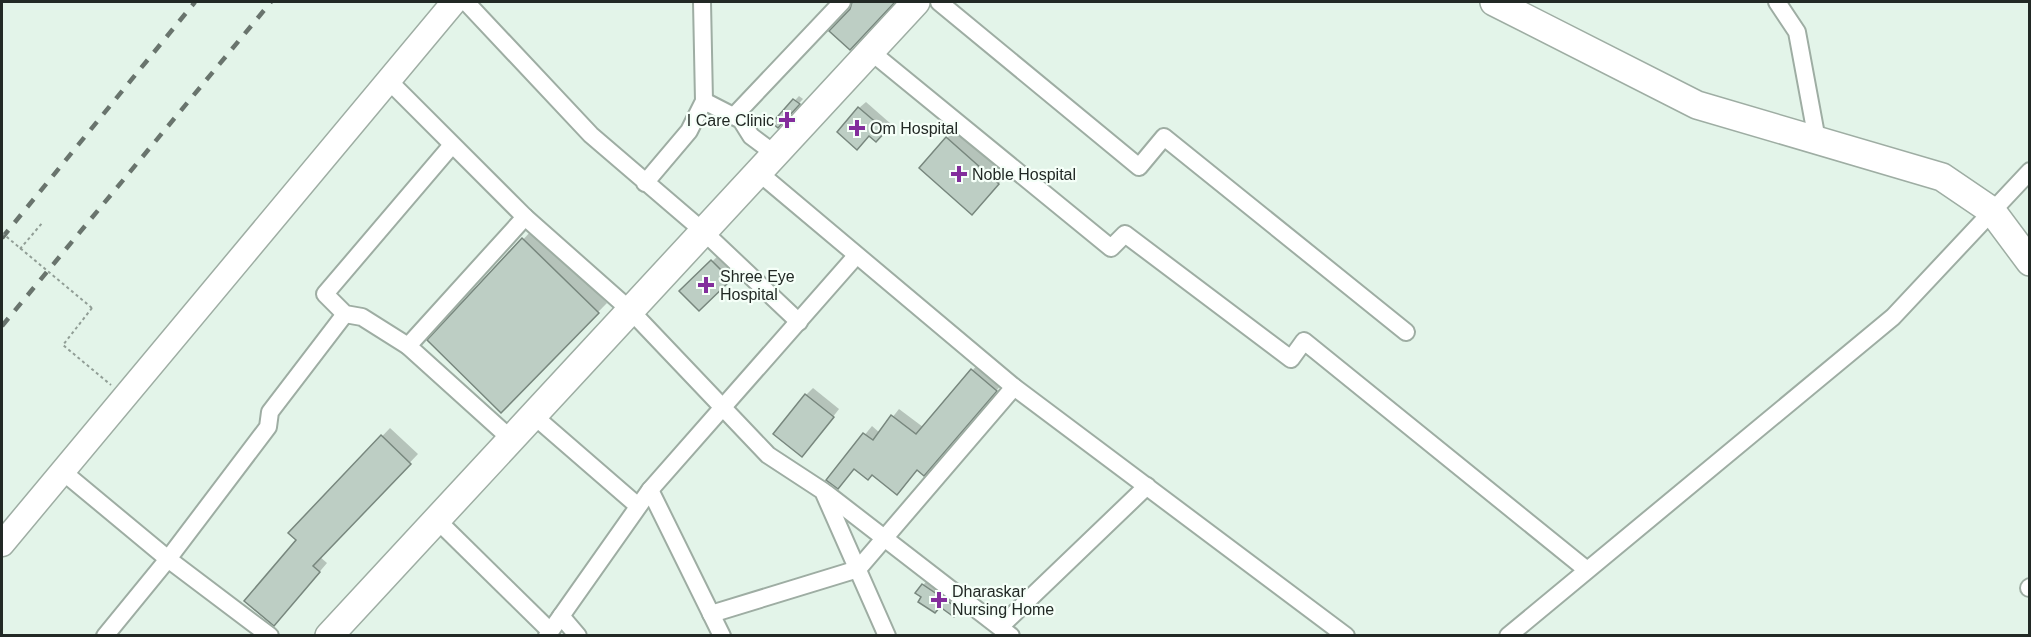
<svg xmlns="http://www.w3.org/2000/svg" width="2031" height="637" font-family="Arial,sans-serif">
  <rect width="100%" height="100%" fill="#e3f4e9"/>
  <g fill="#0003">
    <polygon points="852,2 893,2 850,48 851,9"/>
    <polygon points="799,96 803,99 778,126 774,123"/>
    <polygon points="866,102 891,124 876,140 870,134 859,108"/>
    <polygon points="956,129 1007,174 981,204 947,138"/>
    <polygon points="532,230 607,303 501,411 429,340"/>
    <polygon points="719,255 736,273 699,309 681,291"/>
    <polygon points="979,363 1003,383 931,467 855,467 828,480 872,426 880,433 899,409 923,427"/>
    <polygon points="813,388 839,409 809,448 806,395"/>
    <polygon points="390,428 418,454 320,557 327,563 282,616 298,540 290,533"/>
    <polygon points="927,581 963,605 954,615 923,585"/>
  </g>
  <g fill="#bdcec4" stroke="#78877e" stroke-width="1.5">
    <polygon points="852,2 895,2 850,50 829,31 850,9"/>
    <polygon points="793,99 800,104 778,128 772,123"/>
    <polygon points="858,107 886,131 876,142 869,136 857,150 837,132"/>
    <polygon points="946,137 999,184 972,215 919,168"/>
    <polygon points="522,238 599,313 501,413 427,340"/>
    <polygon points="711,260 731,280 699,311 679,291"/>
    <polygon points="971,369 997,391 924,476 917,470 897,495 872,475 868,480 854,469 838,489 826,480 863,433 873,440 891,415 916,434"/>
    <polygon points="805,394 834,417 802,457 773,434"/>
    <polygon points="381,435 411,464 313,566 320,572 274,626 244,601 296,540 288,533"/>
    <polygon points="922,584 959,609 954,617 940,607 935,613 918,602 921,597 915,593"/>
  </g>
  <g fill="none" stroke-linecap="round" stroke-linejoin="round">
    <defs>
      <g id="street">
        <polyline points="466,2 591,135 703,231 799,322"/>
        <polyline points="939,2 1139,167 1164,137 1406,332"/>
        <polyline points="1777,2 1797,32 1817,140"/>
        <polyline points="870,51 1111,248 1125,234 1291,359 1304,341 1587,570"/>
        <polyline points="388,80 525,217 630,310 768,455 823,491 887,636"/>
        <polyline points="704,101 741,120 751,136 775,154"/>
        <polyline points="735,115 842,2"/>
        <polyline points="452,145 325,294 345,314 362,317 408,346 511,439"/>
        <polyline points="758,172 1014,387 1346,636"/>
        <polyline points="645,183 689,131 704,101 702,2"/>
        <polyline points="408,346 525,217"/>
        <polyline points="533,415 638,506"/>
        <polyline points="62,471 168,559 270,636"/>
        <polyline points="650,490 722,636"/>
        <polyline points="826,493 1011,636"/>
        <polyline points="437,520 550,631"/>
        <polyline points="2029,588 2030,587"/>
        <polyline points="711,614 858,569 1014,387"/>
        <polyline points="561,616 578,636"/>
        <polyline points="1000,627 1147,486"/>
        <polyline points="105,636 168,559 268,427 270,412 345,314"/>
        <polyline points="547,636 650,490 856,256"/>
        <polyline points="1508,636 1893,317 2030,171"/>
      </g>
      <polyline id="secondary" points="2,544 454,2"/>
      <g id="primary">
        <polyline points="1494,2 1697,105 1942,177 1992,211 2030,262"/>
        <polyline points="329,636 916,2"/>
      </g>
    </defs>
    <use href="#street" stroke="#9eada3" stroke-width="20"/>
    <use href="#secondary" stroke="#9eada3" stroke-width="27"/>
    <use href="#primary" stroke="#9eada3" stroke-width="30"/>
    <g stroke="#919e96" stroke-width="2" stroke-dasharray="3 3" stroke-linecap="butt">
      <polyline points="20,249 43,222"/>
      <polyline points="92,308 63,345 111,385"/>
    </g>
    <use href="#street" stroke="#fff" stroke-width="16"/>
    <use href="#secondary" stroke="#fff" stroke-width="24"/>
    <use href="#primary" stroke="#fff" stroke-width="27"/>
    <g stroke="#69746d" stroke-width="4.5" stroke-dasharray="10 10" stroke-linecap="butt">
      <polyline points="2,238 195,2"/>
      <polyline points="2,326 271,2"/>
    </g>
    <polyline stroke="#919e96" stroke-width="2" stroke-dasharray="3 3" stroke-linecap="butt" points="2,233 92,308"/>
  </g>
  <g fill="#832e9c" stroke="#f5fff8" stroke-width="2">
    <path d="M784 111h6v6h6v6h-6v6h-6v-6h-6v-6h6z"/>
    <path d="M854 119h6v6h6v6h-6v6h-6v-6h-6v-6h6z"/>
    <path d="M956 165h6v6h6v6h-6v6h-6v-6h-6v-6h6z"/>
    <path d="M703 276h6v6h6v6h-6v6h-6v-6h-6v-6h6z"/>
    <path d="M936 591h6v6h6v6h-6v6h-6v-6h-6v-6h6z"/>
  </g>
  <g text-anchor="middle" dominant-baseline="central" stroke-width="4.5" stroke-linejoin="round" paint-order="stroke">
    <g font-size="16" fill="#222925" stroke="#f5fff8" text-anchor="start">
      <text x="774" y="120" text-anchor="end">I Care Clinic</text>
      <text x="870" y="128">Om Hospital</text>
      <text x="972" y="174">Noble Hospital</text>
      <text x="720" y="276">Shree Eye<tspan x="720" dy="18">Hospital</tspan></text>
      <text x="952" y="591">Dharaskar<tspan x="952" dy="18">Nursing Home</tspan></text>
    </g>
  </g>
  <rect width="2031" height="637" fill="none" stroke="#222925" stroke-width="6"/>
</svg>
